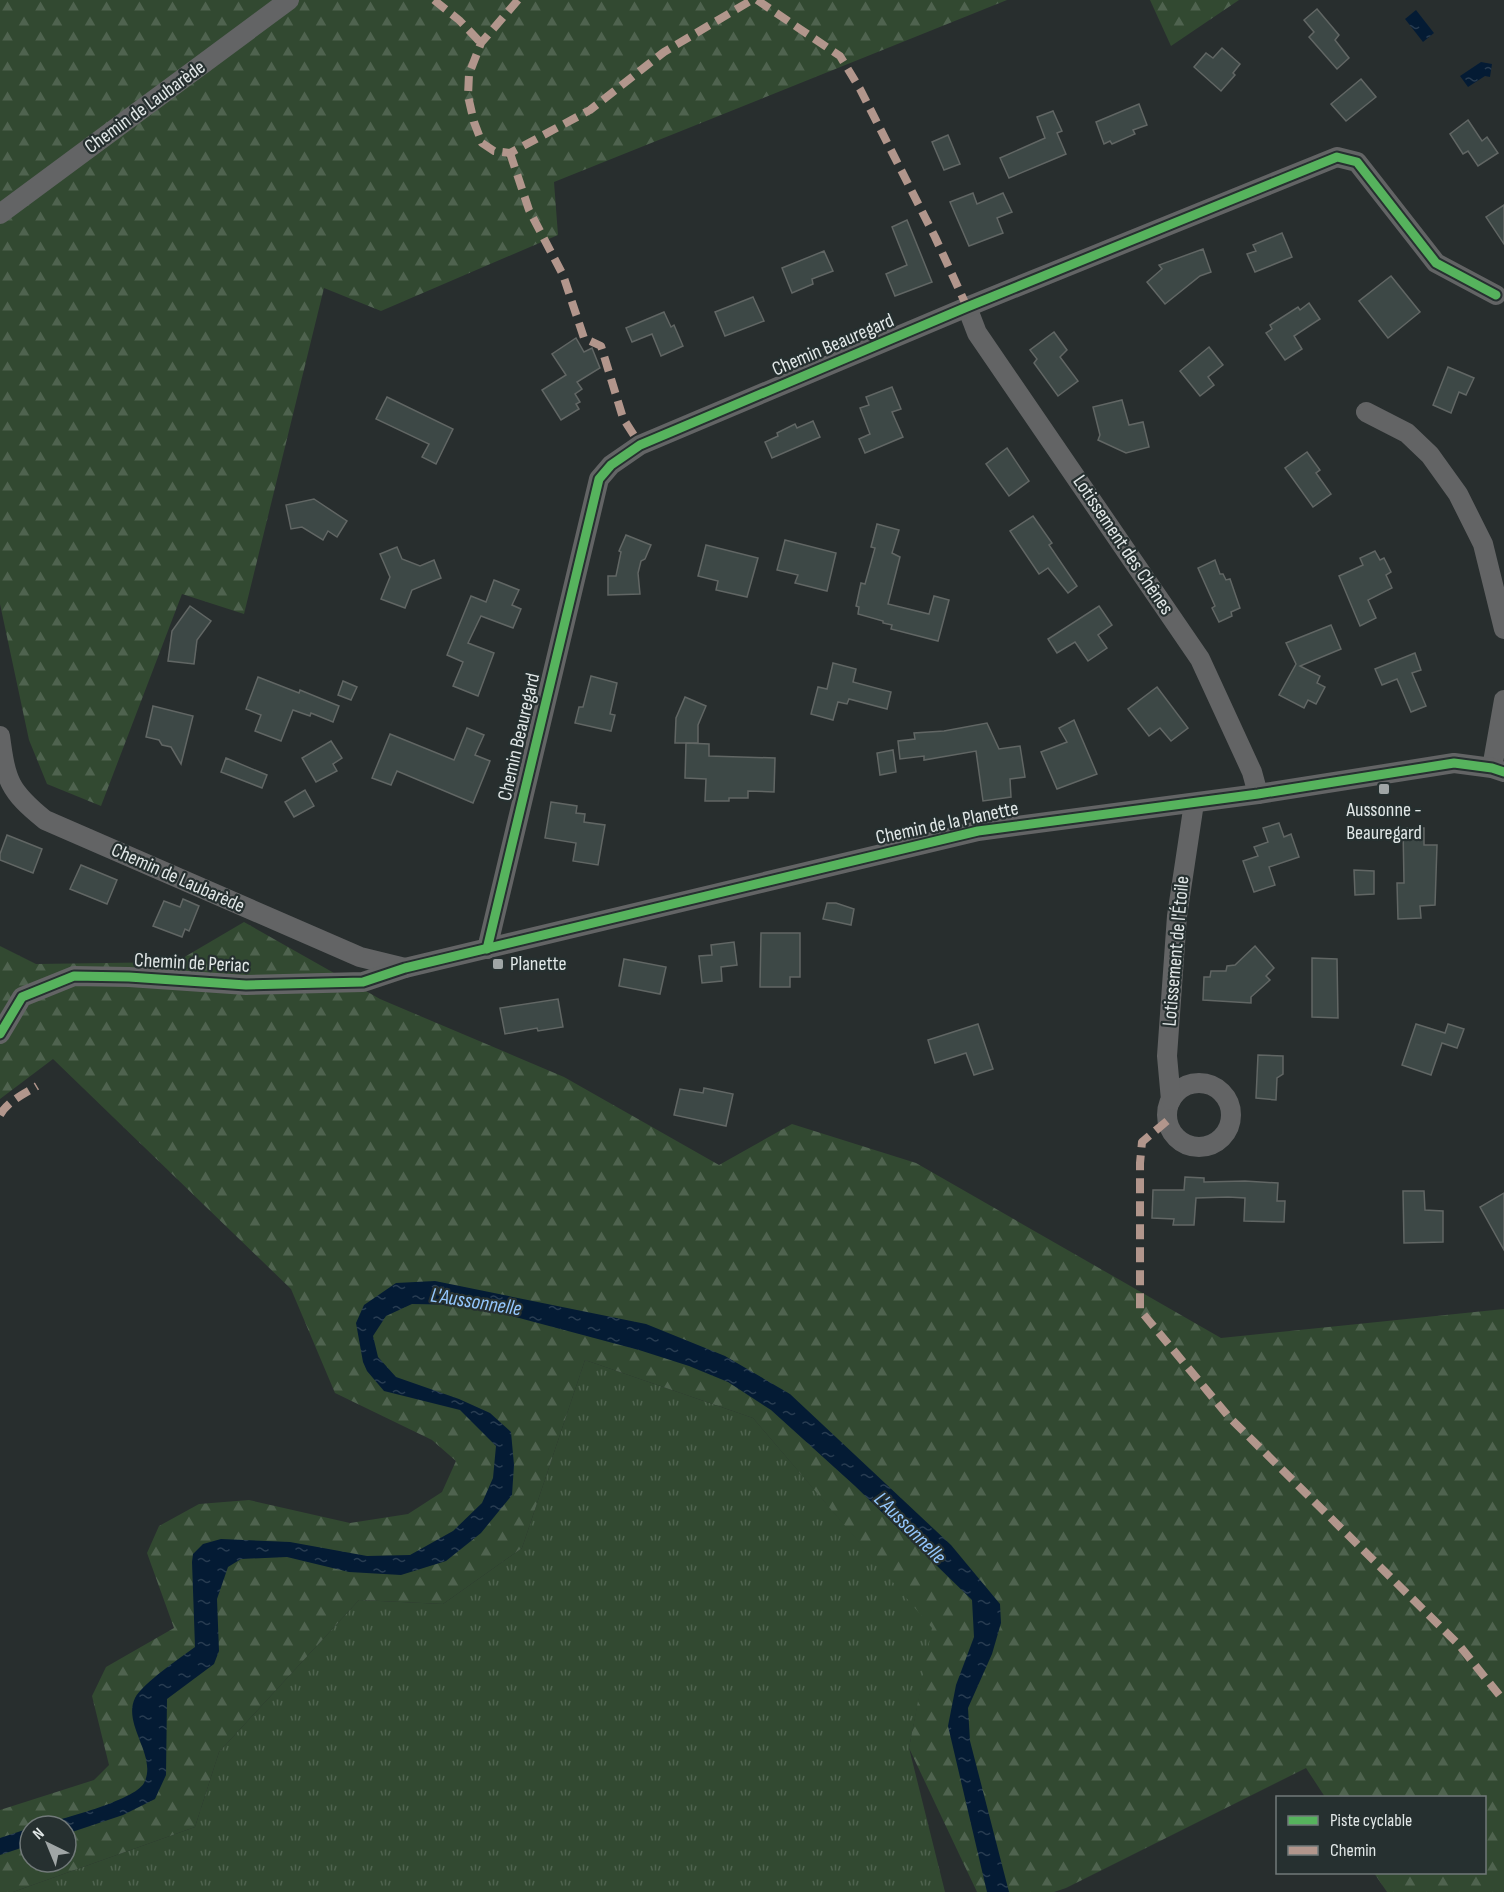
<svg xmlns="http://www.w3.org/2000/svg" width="1504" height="1892" font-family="'Sofia Sans Condensed',sans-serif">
  <defs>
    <pattern id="grass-tufts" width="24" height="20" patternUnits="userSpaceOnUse" patternTransform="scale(1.5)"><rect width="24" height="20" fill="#324931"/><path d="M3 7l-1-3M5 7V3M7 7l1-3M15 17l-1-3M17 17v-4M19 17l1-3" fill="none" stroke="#4f634f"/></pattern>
    <pattern id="forest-firs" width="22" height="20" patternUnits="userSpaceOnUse" patternTransform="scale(1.5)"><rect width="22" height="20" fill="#324931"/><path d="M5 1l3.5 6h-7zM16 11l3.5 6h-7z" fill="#4f634f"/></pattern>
    <pattern id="water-ripples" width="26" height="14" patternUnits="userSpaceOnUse" patternTransform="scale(1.5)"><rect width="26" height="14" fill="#041b34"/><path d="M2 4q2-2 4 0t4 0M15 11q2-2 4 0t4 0" fill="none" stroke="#283c51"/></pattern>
  </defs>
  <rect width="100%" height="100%" fill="#282e2e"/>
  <polygon fill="url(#grass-tufts)" points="585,1360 753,1418 933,1628 909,1748 945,1892 13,1892 195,1827 219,1752 359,1600 443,1604 522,1548"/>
  <g fill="url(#forest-firs)" fill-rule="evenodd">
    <polygon points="0,0 1007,0 554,182 558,235 381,311 324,288 244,614 182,594 101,806 47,784 29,740 0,604"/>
    <polygon points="1150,0 1239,0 1171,46"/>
    <path d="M244,922L380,999L564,1077L719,1165L792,1124L916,1163L1221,1338L1504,1309V1892H1387L1374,1873L1484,1872V1798L1325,1797L1306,1768L1066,1888L1054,1892H977L909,1748L932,1628L753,1418L585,1360L522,1548L443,1604L359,1600L219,1752L195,1827L13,1892H0V1810L94,1780L109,1765L92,1696L106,1667L174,1628L147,1553L159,1526L199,1504L249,1500L350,1523L408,1514L442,1492L456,1461L432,1440L335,1393L291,1289L53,1059L0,1099V946L36,964L176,962ZM30,1826H66V1862H30Z"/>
  </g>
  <g fill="url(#water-ripples)">
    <polygon points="1416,10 1434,33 1423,42 1405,19"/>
    <polygon points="1481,62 1492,64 1490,77 1485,76 1468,87 1460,76"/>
    <path d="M435,1281L646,1324L725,1356L790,1394L951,1545L1000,1604L1001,1623L992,1654L968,1708L970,1741L1009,1892H987L948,1726L956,1685L974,1637L972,1600L855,1486L771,1410L728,1382L689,1366L639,1350L470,1305L412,1304L386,1316L373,1336L378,1357L396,1377L459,1399L490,1413L511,1432L514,1465L512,1495L481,1533L446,1561L401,1575L349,1572L287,1557L241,1559L228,1567L217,1599L219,1651L214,1664L167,1699L166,1775L155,1799L123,1815L66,1834V1826H38C60,1819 134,1801 144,1783C158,1756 122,1725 135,1698C143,1683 180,1658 195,1647L192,1562L193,1554L203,1544L221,1539L290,1542L367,1556L410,1555L453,1531L482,1503L493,1478L496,1446L460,1410L384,1391L367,1371L363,1362L356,1323L364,1305L396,1283Z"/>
    <polygon points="30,1828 30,1845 0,1855 0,1838"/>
  </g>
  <g fill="#3d4846" stroke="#616664" stroke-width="1.5">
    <polygon points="1317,9 1339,35 1335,40 1349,58 1337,69 1309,37 1314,32 1304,20"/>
    <polygon points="1222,48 1240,64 1233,73 1235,75 1221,91 1194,67 1206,53 1213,58"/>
    <polygon points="1361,79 1376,97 1346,121 1331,104"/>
    <polygon points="1139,104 1147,125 1133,130 1135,134 1112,144 1110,141 1104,144 1096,122"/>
    <polygon points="1053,111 1062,131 1057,133 1066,154 1009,178 1000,158 1045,138 1037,117"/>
    <polygon points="1468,120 1482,141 1487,137 1498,153 1478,166 1468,151 1463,154 1450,134"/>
    <polygon points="948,135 960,164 944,170 932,142"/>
    <polygon points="973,193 977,204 1003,193 1012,212 997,218 1003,233 969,246 950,202"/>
    <polygon points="1504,205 1504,244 1486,217"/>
    <polygon points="907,220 932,282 895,296 886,274 907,265 892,227"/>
    <polygon points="1282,233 1292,257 1255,272 1247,254 1256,251 1253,245"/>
    <polygon points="1203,249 1211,272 1200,276 1165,304 1147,282 1162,269 1159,265"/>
    <polygon points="824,251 833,271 812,279 813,284 792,293 782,268"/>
    <polygon points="1391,276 1420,312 1388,338 1359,301"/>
    <polygon points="753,297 764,321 725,336 715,312"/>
    <polygon points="1309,303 1320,319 1294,336 1302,349 1285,360 1266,333 1272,329 1270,325 1298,307 1300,310"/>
    <polygon points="664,312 671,327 674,325 683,346 661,356 652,334 632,342 626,328"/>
    <polygon points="1054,332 1067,350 1060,357 1078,381 1058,396 1034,363 1037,359 1030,350"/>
    <polygon points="576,338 584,352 592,348 600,368 577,382 582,389 575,394 580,402 576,404 579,409 561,420 542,390 566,375 552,354"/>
    <polygon points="1209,347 1223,365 1208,377 1214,385 1200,396 1180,371"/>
    <polygon points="1448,367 1474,378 1466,395 1459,392 1451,413 1433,405"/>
    <polygon points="892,387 901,409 892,412 903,437 865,453 859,439 870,434 860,408 869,405 866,397"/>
    <polygon points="387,397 453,429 436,464 422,457 429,444 376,419"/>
    <polygon points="1122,400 1129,425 1143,422 1149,447 1126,453 1098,440 1100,435 1093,407"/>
    <polygon points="813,421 820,437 772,458 765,442 778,436 777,433 795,424 797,428"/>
    <polygon points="1007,448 1029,481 1009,496 986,464"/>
    <polygon points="1307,452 1320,470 1316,473 1331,494 1313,507 1285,468"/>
    <polygon points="314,499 347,521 337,537 328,531 323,540 302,527 291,529 286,505"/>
    <polygon points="1033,516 1052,543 1049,545 1077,586 1068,593 1048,568 1039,574 1010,531"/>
    <polygon points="877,524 899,530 892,553 900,557 888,604 929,614 934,596 949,600 938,641 891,629 892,625 883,623 883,621 858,614 859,607 856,606 861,583 865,584 875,548 871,547"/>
    <polygon points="626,535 651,545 645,559 641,561 638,573 640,594 608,595 608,576 616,576 621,552 619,551"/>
    <polygon points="785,540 836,553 827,591 795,583 798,575 777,570"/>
    <polygon points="706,545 758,558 747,597 716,590 718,581 698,576"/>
    <polygon points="397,547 402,559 420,566 434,560 441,578 412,590 405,608 381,599 390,577 380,554"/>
    <polygon points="1375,551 1380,560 1384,558 1391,572 1386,575 1392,588 1368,600 1376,618 1360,626 1339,576 1363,565 1360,558"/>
    <polygon points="1215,560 1220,574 1223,574 1226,580 1230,579 1240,608 1231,612 1232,616 1219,622 1212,608 1215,606 1198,568"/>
    <polygon points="494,580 519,590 512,605 521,609 513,628 481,616 468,643 494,653 478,696 453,686 463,662 447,655 471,596 486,602"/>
    <polygon points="190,606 211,621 197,640 194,664 168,661 172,631"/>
    <polygon points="1099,606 1112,625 1098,635 1107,648 1088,661 1075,642 1057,653 1048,639"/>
    <polygon points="1331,625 1341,649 1300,666 1320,676 1317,683 1325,687 1316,704 1308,700 1304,708 1279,695 1296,664 1286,643"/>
    <polygon points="1415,653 1421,670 1412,673 1426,706 1411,712 1397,679 1382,685 1375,669"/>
    <polygon points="833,663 856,669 853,682 891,692 887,709 849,699 847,704 838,702 833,720 811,714 818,687 827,689"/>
    <polygon points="591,676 617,683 610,714 615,715 611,731 575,723 579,707 583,707"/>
    <polygon points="258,677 299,693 300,690 339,706 333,722 311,713 310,716 293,710 281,741 255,731 261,715 246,709"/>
    <polygon points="343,681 357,687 351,700 338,695"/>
    <polygon points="1157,687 1188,728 1171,741 1160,728 1149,736 1128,709"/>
    <polygon points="685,697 706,706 698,725 698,743 675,743 676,718"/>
    <polygon points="153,706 193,716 181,764 171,747 162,745 159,740 146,737"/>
    <polygon points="1074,720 1097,774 1057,789 1041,752 1067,742 1059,728"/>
    <polygon points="987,723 999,749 1020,746 1025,777 1010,779 1011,797 983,801 976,751 924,760 924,756 900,759 898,741 915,739 914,733 944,731"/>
    <polygon points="467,728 484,735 475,755 490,761 473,803 397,771 391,785 372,778 390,734 454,760"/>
    <polygon points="331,741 342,758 333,764 337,771 316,782 302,758"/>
    <polygon points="686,743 709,744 709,756 775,758 774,792 748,791 748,798 729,798 729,801 705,801 706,779 685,778"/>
    <polygon points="893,750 896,772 880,775 877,753"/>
    <polygon points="226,758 267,775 262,788 221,772"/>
    <polygon points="305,790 314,806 294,817 285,802"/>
    <polygon points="551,802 577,806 576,813 585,814 584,822 605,825 598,865 573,861 576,843 545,838"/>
    <polygon points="1279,823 1284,837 1291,834 1299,857 1269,867 1275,885 1254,892 1243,861 1258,856 1254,847 1268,842 1263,828"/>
    <polygon points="1403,828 1424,828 1424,845 1437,845 1435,905 1420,906 1421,918 1398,919 1397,883 1404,883"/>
    <polygon points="7,835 42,849 33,873 0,860 0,854"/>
    <polygon points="81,865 117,880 107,904 70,889"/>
    <polygon points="1354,870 1374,871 1374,894 1355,895"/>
    <polygon points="183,899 199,906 189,931 185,929 182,937 153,926 164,901 180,907"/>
    <polygon points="827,903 836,903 854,909 851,925 823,919"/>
    <polygon points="761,933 800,933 800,977 790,977 790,987 760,987"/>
    <polygon points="734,942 737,965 721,967 722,981 702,983 699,956 712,955 711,945"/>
    <polygon points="1255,946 1274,968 1266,976 1270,980 1251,997 1251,1003 1203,1000 1204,977 1210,977 1211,971 1226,971 1227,966 1235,965"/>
    <polygon points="1312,958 1337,959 1338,1018 1312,1017"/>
    <polygon points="624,959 666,967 660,994 619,986"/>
    <polygon points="558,999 563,1027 538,1031 537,1028 505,1034 500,1008"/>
    <polygon points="978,1024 993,1069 974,1075 966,1053 935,1063 928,1040"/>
    <polygon points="1416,1024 1445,1033 1448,1024 1464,1029 1457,1048 1442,1043 1431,1075 1402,1065"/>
    <polygon points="1258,1055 1283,1056 1283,1074 1277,1078 1276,1100 1256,1098"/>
    <polygon points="704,1088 733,1094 726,1126 674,1115 680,1089 703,1093"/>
    <polygon points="1185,1177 1204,1178 1204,1182 1245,1181 1278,1183 1277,1201 1285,1201 1284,1222 1244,1221 1245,1198 1228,1197 1196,1198 1194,1225 1173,1225 1174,1219 1152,1218 1153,1190 1184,1190"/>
    <polygon points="1403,1191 1424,1191 1425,1210 1443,1211 1443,1242 1404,1243"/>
    <polygon points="1504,1193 1504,1250 1480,1207"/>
  </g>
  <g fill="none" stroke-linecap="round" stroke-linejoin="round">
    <g stroke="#636465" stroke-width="20">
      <polyline points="0,214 289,0"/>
      <polyline points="967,307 977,333 1200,659 1252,772 1258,794"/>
      <polyline points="1366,412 1407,433 1430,455 1458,494 1483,544 1504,629"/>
      <path d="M0,736C6,781 9,791 45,820L360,957L405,968"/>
      <polyline points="1492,768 1504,700"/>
      <polyline points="487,949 599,479 611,465 640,445 967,307 1337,157 1357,162 1436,263 1496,295"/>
      <polyline points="0,1034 22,997 74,976 129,977 246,985 363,982 405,968 978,831 1258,794 1454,763 1492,768 1504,772"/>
      <circle cx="1199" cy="1115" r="32"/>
      <polyline points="1171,1100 1167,1056 1177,916 1194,803"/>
    </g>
    <g stroke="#b2968c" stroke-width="8" stroke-dasharray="15 8" stroke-linecap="butt">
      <polyline points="434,0 459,20 481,43"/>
      <polyline points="518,0 481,43 469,74 468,96 474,122 482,143 494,151 510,153 590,110 664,52 752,0"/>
      <polyline points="757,0 840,56 860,89 935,237 967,307"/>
      <polyline points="510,153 529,210 563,275 584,338 601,346 623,418 640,445"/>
      <path d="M0,1115C8,1101 24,1094 37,1086"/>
      <polyline points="1167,1121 1142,1142 1140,1163 1140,1310 1229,1417 1459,1645 1504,1701"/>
    </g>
    <defs>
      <g id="cycleway">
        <polyline points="487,949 599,479 611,465 640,445 967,307 1337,157 1357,162 1436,263 1496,295"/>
        <polyline points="0,1034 22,997 74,976 129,977 246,985 363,982 405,968 978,831 1258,794 1454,763 1492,768 1504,772"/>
      </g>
    </defs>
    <use href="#cycleway" stroke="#263030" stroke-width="13"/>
    <use href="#cycleway" stroke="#56b35d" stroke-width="9"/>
  </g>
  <g fill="#a0a6a6" stroke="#263030" stroke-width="2">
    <rect x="1378" y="783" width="12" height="12" rx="3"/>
    <rect x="492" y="958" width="12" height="12" rx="3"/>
  </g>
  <g text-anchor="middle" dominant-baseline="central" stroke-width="4.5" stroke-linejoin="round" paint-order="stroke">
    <g font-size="20" fill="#e1e7e7" stroke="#263030">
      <text transform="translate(145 107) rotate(-36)">Chemin de Laubarède</text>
      <text transform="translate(833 345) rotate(-23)">Chemin Beauregard</text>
      <text transform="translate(1123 545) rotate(56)">Lotissement des Chênes</text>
      <text transform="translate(519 737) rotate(-77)">Chemin Beauregard</text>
      <text transform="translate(947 823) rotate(-12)">Chemin de la Planette</text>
      <text transform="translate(178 878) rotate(24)">Chemin de Laubarède</text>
      <text transform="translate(1176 951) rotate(-85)">Lotissement de l'Étoile</text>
      <text transform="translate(192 963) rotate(3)">Chemin de Periac</text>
    </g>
    <g font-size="20" fill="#e1e7e7" stroke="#263030">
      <text x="1384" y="810">Aussonne -<tspan x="1384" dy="23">Beauregard</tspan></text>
      <text x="510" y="964" text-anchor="start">Planette</text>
    </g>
    <g font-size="21" font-style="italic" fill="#94c7fe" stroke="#263030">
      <text transform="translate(476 1302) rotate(9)">L'Aussonnelle</text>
      <text transform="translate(910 1528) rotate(45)">L'Aussonnelle</text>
    </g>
  </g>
  <rect x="1276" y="1796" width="210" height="78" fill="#263030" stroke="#717979" stroke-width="1.5"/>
  <rect x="1288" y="1816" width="30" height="9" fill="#56b35d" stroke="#717979" stroke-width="1.5"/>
  <text x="1330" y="1826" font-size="18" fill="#e1e7e7">Piste cyclable</text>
  <rect x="1288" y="1846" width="30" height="9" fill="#b2968c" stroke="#717979" stroke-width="1.5"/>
  <text x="1330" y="1856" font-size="18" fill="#e1e7e7">Chemin</text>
  <g transform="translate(48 1844) rotate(317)"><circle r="28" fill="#263030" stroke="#717979" stroke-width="1.5"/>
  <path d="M0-4.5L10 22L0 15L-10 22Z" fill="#a0a6a6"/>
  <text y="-9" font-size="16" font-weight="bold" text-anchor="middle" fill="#e1e7e7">N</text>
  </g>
</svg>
